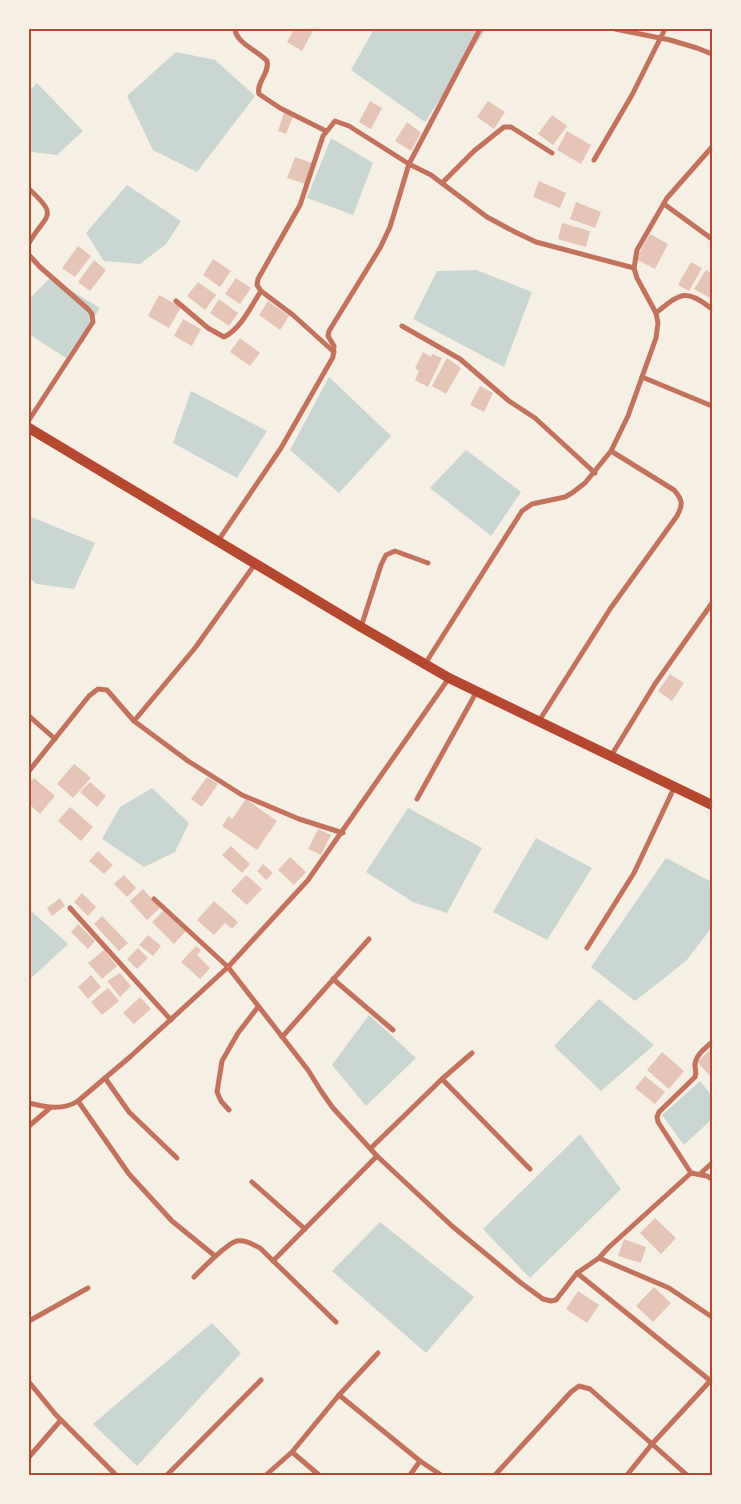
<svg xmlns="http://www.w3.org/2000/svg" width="741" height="1504" font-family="'Public Sans',sans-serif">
  <rect width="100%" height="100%" fill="#f6efe4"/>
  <g fill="#c9d6d2">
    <polygon points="374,29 486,29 425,122 351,70"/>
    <polygon points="176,52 215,60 255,96 197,172 153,150 127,96"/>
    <polygon points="37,83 83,131 57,155 32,152 29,149 29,91"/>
    <polygon points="331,138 373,163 353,215 307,198"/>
    <polygon points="127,185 181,221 166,244 140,264 104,261 86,233"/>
    <polygon points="476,270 532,292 504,367 413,319 437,271"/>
    <polygon points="50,278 100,308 66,358 29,334 29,299"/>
    <polygon points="329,377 391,436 339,493 290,450"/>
    <polygon points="191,391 267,431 237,478 173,443"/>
    <polygon points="466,450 521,492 491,536 430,488"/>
    <polygon points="29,516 95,543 74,589 37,584 29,578"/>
    <polygon points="152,788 189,823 175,852 144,867 102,839 120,807"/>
    <polygon points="408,808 482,848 447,913 413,902 366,872"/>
    <polygon points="536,838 592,868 547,940 493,912"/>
    <polygon points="666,858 712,882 712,927 686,961 635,1001 591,967"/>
    <polygon points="30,910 68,944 29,980 29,912"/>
    <polygon points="599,999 654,1045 601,1091 554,1046"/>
    <polygon points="369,1015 416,1058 366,1106 332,1065"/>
    <polygon points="700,1081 712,1096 712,1119 684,1145 662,1115"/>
    <polygon points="580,1134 621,1189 530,1278 483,1229"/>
    <polygon points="380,1222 474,1297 426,1353 332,1271"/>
    <polygon points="212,1323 241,1353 137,1466 93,1424"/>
  </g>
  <g fill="#e6c5b7">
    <polygon points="294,29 314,29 302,51 287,42"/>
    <polygon points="370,101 382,108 371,129 359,122"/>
    <polygon points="488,101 505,112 494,129 477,117"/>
    <polygon points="284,113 293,117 286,134 278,131"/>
    <polygon points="552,115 567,126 553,145 538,134"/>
    <polygon points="407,122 421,133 411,151 395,141"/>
    <polygon points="567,131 591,145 581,164 557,150"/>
    <polygon points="295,157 312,163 305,184 287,178"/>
    <polygon points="539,181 566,193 560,208 533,197"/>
    <polygon points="576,202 601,212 595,228 570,219"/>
    <polygon points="562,223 590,231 586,247 558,239"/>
    <polygon points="650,234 668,244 655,269 636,259"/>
    <polygon points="78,246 91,256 75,277 62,268"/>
    <polygon points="213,259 231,271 220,287 203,275"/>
    <polygon points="94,260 106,270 90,291 78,282"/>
    <polygon points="691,262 702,268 689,291 678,285"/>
    <polygon points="706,270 712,274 712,295 710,298 694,289"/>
    <polygon points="236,278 251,288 240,304 225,294"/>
    <polygon points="198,282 216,295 205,310 187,296"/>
    <polygon points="159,295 181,307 169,328 148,316"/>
    <polygon points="219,299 238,313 229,326 210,313"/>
    <polygon points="268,301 289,316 280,330 259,315"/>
    <polygon points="183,319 201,329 192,346 174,336"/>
    <polygon points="240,338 260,353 250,366 230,352"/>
    <polygon points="423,352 431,357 432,354 442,358 428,387 415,380 419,371 415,368"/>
    <polygon points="447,358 461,368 446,394 432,386"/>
    <polygon points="480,386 493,393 484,412 470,405"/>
    <polygon points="670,674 684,683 672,701 658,691"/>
    <polygon points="74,764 91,778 73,798 57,784"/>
    <polygon points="207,777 218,784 202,807 191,799"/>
    <polygon points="34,778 55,796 40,814 29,804 29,783"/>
    <polygon points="90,782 106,796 97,807 80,792"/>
    <polygon points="246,799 277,821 257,850 222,826 229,816 232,819"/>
    <polygon points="70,807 93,827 81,841 58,821"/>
    <polygon points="318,829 331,835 321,855 308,849"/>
    <polygon points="231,846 250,864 242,873 222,855"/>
    <polygon points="98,851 113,865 104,874 89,861"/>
    <polygon points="290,857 306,872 294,885 278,870"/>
    <polygon points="263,864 273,873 266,880 257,871"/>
    <polygon points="124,875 136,888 127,897 114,884"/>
    <polygon points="246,875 262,889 247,905 231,891"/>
    <polygon points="143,889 160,908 147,920 130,901"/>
    <polygon points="82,893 96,907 88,916 74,902"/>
    <polygon points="60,898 65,906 52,916 47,908"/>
    <polygon points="214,901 238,922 232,929 225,923 214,935 197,920"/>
    <polygon points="163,911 186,931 174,944 152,922"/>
    <polygon points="102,916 128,943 119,951 94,924"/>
    <polygon points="78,924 95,941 88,949 71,932"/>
    <polygon points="148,935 161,946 153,956 139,945"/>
    <polygon points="196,946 201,950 197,955 210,968 200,979 181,962"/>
    <polygon points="138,948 148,958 137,969 127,959"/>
    <polygon points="104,950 117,966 102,979 88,963"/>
    <polygon points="120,973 131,986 120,997 107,981"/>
    <polygon points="91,975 101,987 88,999 78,987"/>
    <polygon points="108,988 119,1001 102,1015 91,1002"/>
    <polygon points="140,997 151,1009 134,1024 123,1013"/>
    <polygon points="712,1048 712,1078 697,1062"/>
    <polygon points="662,1052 684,1071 669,1089 647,1070"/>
    <polygon points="645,1076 665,1092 655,1104 635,1088"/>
    <polygon points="655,1218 676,1238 661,1254 640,1233"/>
    <polygon points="624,1239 646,1247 641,1263 618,1256"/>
    <polygon points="654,1287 671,1303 653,1322 636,1306"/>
    <polygon points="578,1291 599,1305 587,1323 566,1309"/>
  </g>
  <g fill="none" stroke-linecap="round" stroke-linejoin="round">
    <g stroke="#c5725c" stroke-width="5">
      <path d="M235,29C236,43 258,51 267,61C270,73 256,82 259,94L280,108L326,131"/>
      <polyline points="615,29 670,40 697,48 712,54"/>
      <polyline points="594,160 632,95 665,29"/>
      <polyline points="442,183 474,151 504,127 511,127 552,153"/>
      <path d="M29,189C61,218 45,214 29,243"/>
      <polyline points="664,204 712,239"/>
      <polyline points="29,255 40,267 88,309 92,314 93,322 29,420"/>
      <path d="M176,301L208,328L224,337C241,329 251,306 261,291"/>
      <path d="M656,313C681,293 685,288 712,309"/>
      <polyline points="402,326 460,359 509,401 535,418 595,473"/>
      <polyline points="334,352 293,315 261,291 257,285 258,279 300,205 323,136 335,121 349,126 409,164 431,175 487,217 515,232 536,242 634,268"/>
      <polyline points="642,377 712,406"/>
      <polyline points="218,541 281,448 333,357 334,346 328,336 329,331 380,248 390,227 409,164 480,29"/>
      <polyline points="361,627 381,565 386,555 395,551 428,563"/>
      <polyline points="425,664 522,511 532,504 565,497 572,493 585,483 611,451 628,416 656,338 658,323 656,313 637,278 634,268 637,250 667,198 712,147"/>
      <polyline points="29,716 55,739"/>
      <polyline points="134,721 195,648 255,564"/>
      <path d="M539,721L610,609L677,516C683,505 683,500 674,490L611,451"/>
      <polyline points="611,756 655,684 712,603"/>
      <polyline points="29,771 89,696 98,689 107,690 134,721 188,761 242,795 299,819 343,833"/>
      <polyline points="417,799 477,691"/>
      <polyline points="154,899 228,967 308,1070 321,1091 333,1108 377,1156 452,1226 521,1283 543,1299 551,1301 556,1300 577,1273 599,1258 669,1288 712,1317"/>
      <polyline points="70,908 171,1020"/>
      <polyline points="587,948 634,873 674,788"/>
      <polyline points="333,979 393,1030"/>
      <polyline points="282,1037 369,939"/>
      <polyline points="105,1078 129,1112 177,1158"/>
      <polyline points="442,1079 530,1169"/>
      <polyline points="78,1101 129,1174 172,1221 215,1256"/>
      <path d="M29,1103C46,1107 62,1111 78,1101L131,1056L228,967L308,880L449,678"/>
      <polyline points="229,1110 221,1101 217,1092 222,1061 238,1033 258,1007"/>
      <polyline points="29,1126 50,1108"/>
      <polyline points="371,1148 442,1079 472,1053"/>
      <path d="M691,1173L658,1122L657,1117L659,1112L695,1077C697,1072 695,1070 695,1065C695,1055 706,1048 712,1042"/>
      <polyline points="700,1174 712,1163"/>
      <polyline points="252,1182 305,1229"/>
      <polyline points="599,1258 608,1248 691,1173 707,1176 712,1179"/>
      <polyline points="273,1261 377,1156"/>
      <polyline points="577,1273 712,1382"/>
      <path d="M194,1277C202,1269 227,1243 237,1241C246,1240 252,1244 260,1248L336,1322"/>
      <polyline points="29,1321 88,1288"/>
      <polyline points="29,1382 56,1415 116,1475"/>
      <polyline points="339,1395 420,1461 441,1475"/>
      <polyline points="292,1452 319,1475"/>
      <polyline points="29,1457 61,1420"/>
      <polyline points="167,1475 261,1380"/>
      <polyline points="266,1475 292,1452 339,1395 378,1353"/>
      <polyline points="410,1475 420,1461"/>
      <polyline points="495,1475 571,1392 579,1386 590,1389 687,1475"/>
      <polyline points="627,1475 652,1444 712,1379"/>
    </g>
    <polyline stroke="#b5482f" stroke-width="10" points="29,428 361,627 449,678 712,805"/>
  </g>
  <rect width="741" height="1504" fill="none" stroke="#f6efe4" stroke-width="60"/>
  <rect x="30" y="30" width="681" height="1444" fill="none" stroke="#b5482f" stroke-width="2"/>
</svg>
